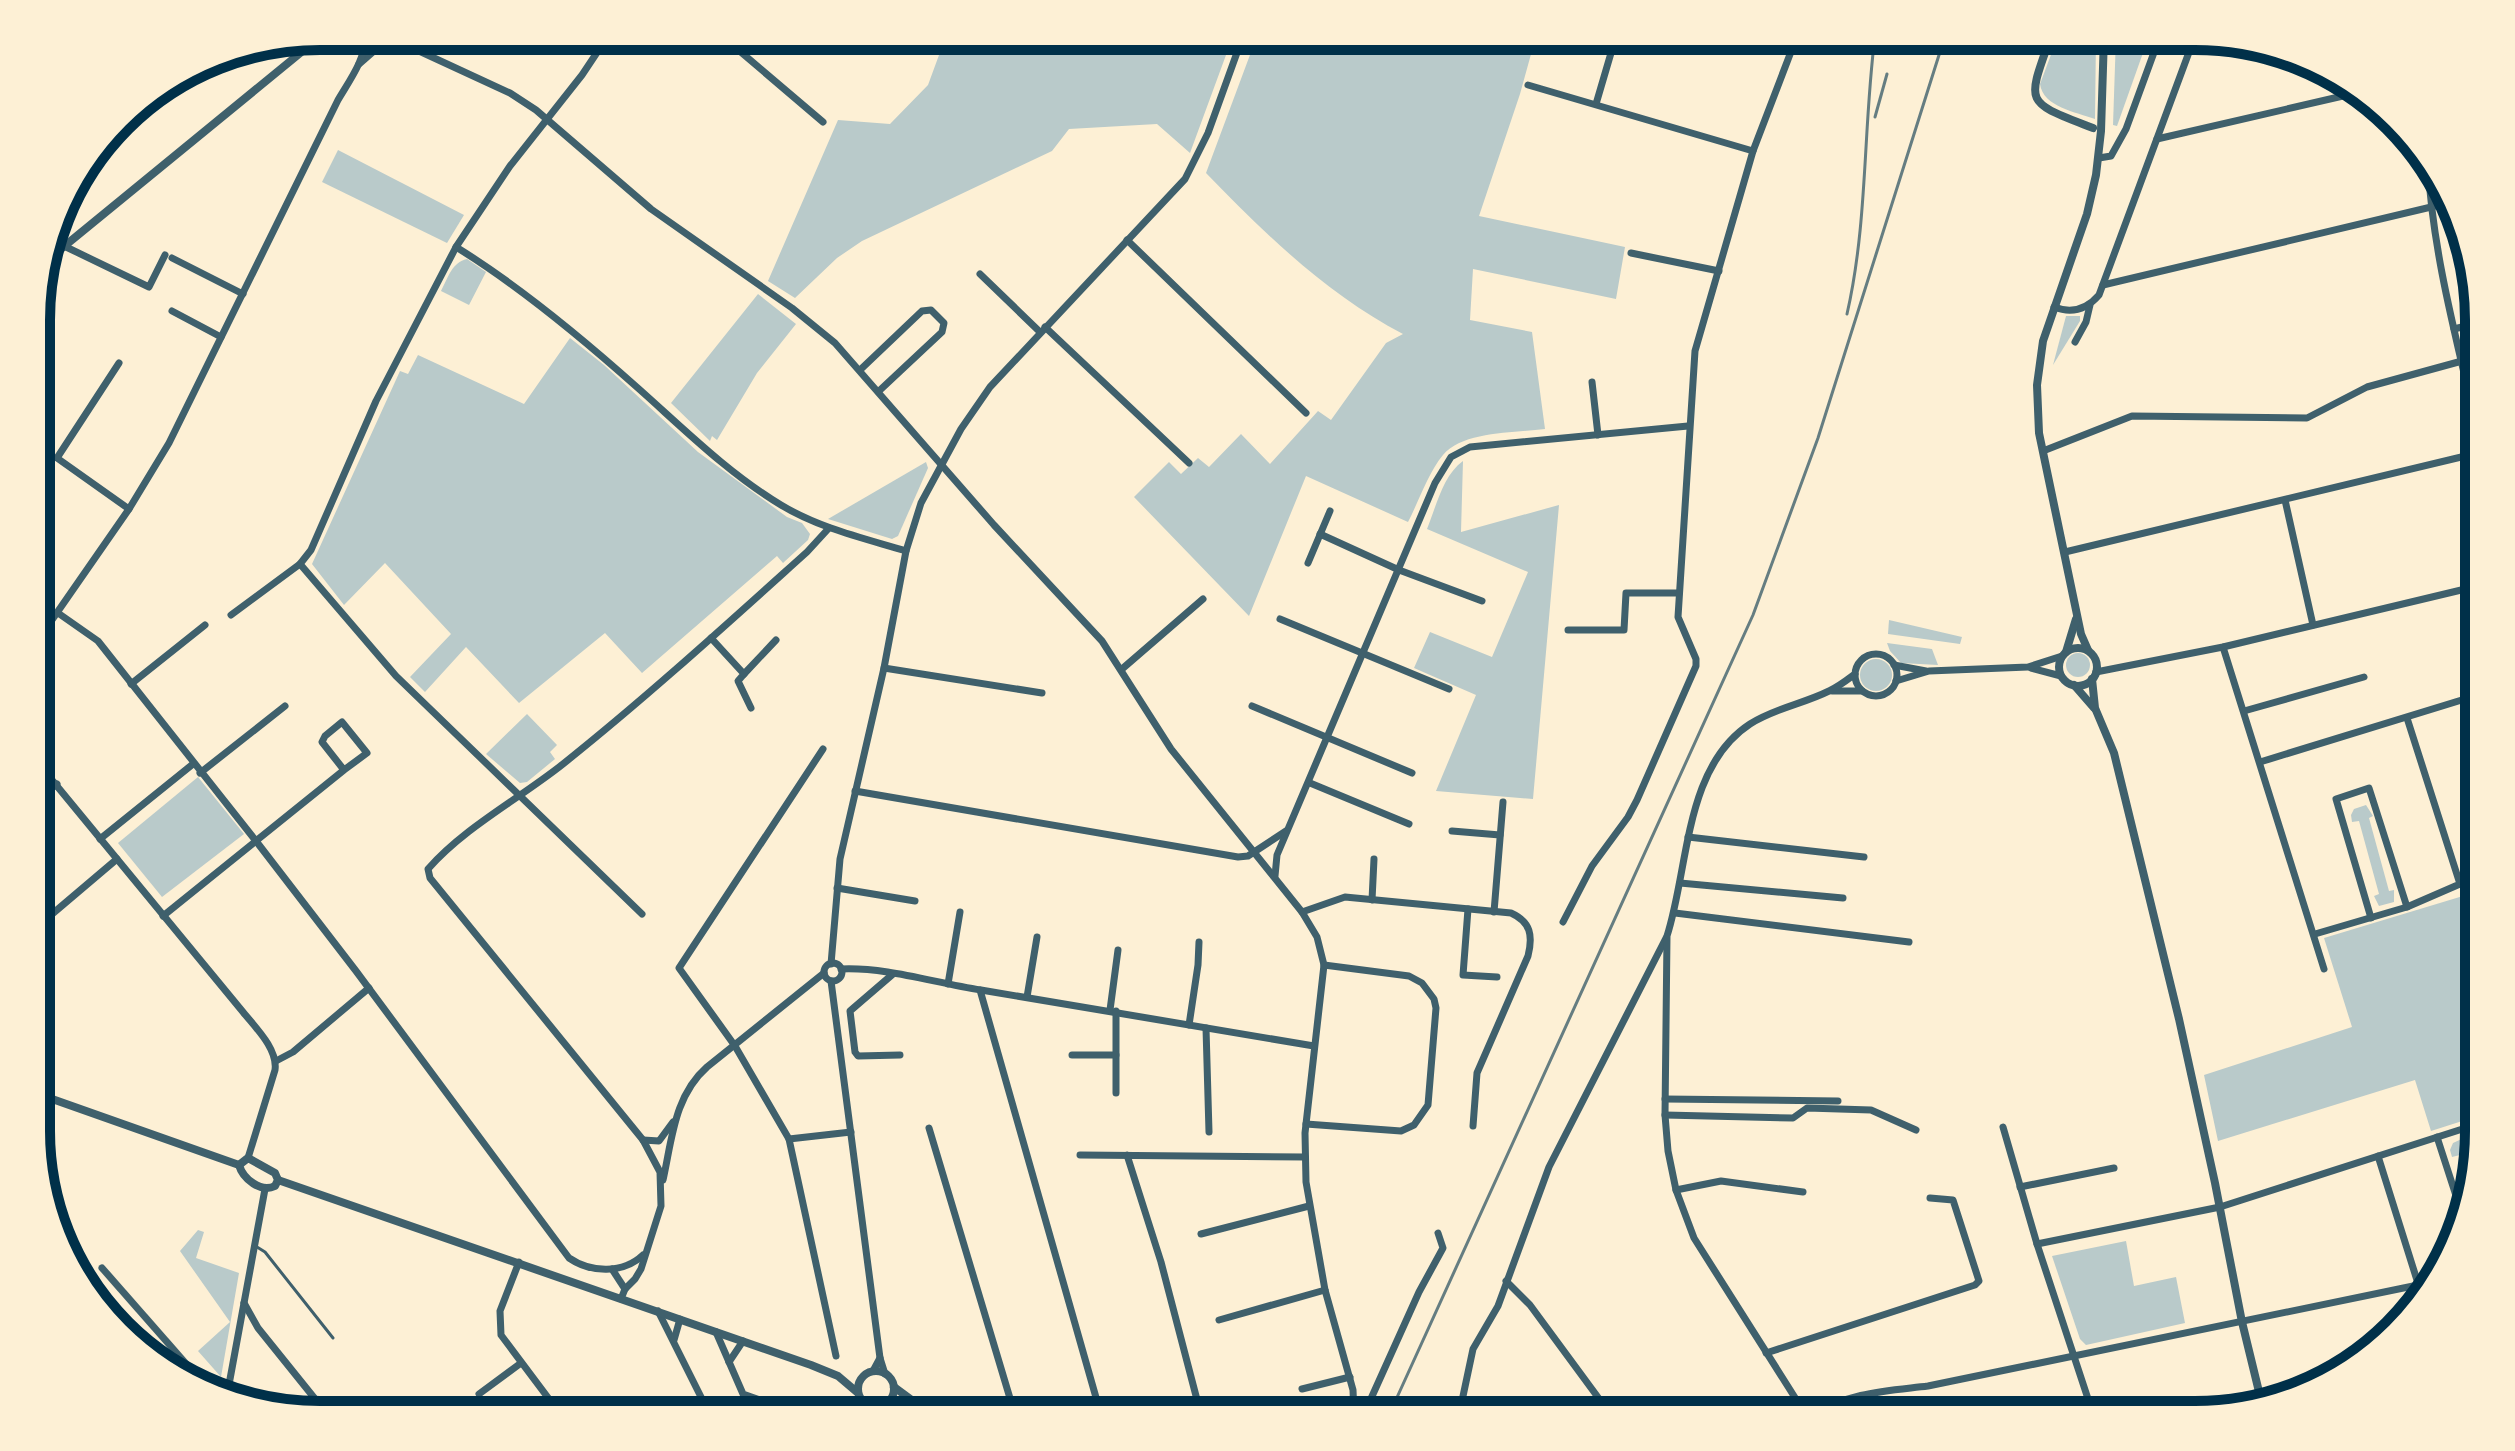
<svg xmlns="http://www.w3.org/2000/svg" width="2515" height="1451" font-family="'Roboto Condensed',sans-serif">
  <rect width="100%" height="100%" fill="#fdf0d5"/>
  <g fill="#b9caca">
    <polygon points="946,36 1233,36 1190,153 1157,124 1069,129 1052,151 862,241 837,258 795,298 768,281 838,120 890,124 928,85"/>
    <path d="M1257,36H1536L1520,94L1479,216L1625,247L1616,299L1473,269L1470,320L1532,332L1545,429C1516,433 1463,431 1443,455C1428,473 1419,501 1408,522L1306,476L1249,616L1134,497L1169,462L1181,474L1198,458L1209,467L1241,434L1270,464L1318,411L1331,420L1386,343L1403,334C1328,295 1265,234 1206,173Z"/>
    <path d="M2058,36H2096L2095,119C2076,112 2043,107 2040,84Z"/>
    <polygon points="2116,36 2149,36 2117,126 2113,125"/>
    <polygon points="338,150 464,215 447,243 322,182"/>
    <path d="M467,259L486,272L469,305L441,291C448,278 452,262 467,259Z"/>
    <polygon points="758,294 796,324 757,373 717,440 712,436 710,441 671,403"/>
    <polygon points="2066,316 2080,316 2080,321 2053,365"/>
    <polygon points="570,338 604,365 698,452 787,517 802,523 810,534 808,540 783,563 777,556 642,673 605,633 519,703 466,647 425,692 410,677 451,634 385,563 344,605 312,564 400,371 408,374 418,355 524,404"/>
    <path d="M1463,461L1461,532L1559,505L1533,799L1436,791L1476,695L1414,668L1430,632L1492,657L1528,572L1427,529C1436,507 1443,475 1463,461Z"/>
    <polygon points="926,462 928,468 898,536 892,539 828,519"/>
    <polygon points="1889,620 1962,637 1960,644 1888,634"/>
    <polygon points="1887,643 1932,649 1938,665 1901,663 1890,651"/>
    <circle cx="2078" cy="665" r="12"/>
    <circle cx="1876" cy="675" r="16"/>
    <polygon points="527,714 557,745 550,752 555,759 527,782 520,783 486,754"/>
    <polygon points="198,777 244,834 162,897 118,843"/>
    <polygon points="2366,805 2373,816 2369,818 2389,891 2394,890 2394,902 2379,906 2374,896 2379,894 2359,821 2352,822 2351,815 2354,809"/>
    <polygon points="2463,896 2478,947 2478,1060 2466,1064 2478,1102 2478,1116 2431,1131 2415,1080 2218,1141 2204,1075 2352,1027 2324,938"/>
    <polygon points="2466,1137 2474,1138 2478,1149 2475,1150 2476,1156 2469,1181 2460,1155 2452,1157 2450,1150 2453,1143"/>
    <polygon points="198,1230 204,1232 196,1258 239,1273 221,1377 198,1351 230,1322 180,1251"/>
    <polygon points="2126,1241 2134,1286 2176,1277 2185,1323 2086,1345 2080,1339 2052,1256"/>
  </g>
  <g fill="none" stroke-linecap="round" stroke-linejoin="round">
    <polyline stroke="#3f606c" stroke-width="3" points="257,1247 265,1252 333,1338"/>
    <g stroke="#3f606c" stroke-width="7">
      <path d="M371,36C382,44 393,47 403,36"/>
      <polyline points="608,36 582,75 510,166 456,247 376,401 311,550 300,564 396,676 642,914"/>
      <polyline points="722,36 823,122"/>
      <polyline points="402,38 419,51 510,93 536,110 651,209 792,308 835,343 994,525 1102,641 1171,749 1302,912 1317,937 1324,965 1305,1133 1306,1182 1325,1290 1353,1390 1354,1415"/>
      <polyline points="359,64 383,43"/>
      <polyline points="1528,85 1753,151"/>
      <polyline points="1596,104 1616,36"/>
      <polyline points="2157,139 2356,93"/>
      <polyline points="2099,158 2111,156 2126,129 2160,36"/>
      <path d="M2428,165C2433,256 2458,344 2478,433"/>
      <polyline points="1127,240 1306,413"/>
      <polyline points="64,246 149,287 165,255"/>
      <path d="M456,247C521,287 582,338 639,389C684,429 728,473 781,505C819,528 863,538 906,551"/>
      <polyline points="1631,253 1719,271"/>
      <polyline points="172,258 243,294"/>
      <polyline points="980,274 1040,332"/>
      <polyline points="2103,285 2448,203"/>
      <path d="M2054,307C2072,314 2087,309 2099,295L2195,36"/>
      <polyline points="172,311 221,337"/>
      <polyline points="1045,327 1189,463"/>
      <polyline points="2454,329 2478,323"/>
      <polyline points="2075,342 2086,322 2090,305"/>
      <polyline points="119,363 57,458 129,509"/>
      <polyline points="860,370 922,311 931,310 944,323 942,332 879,391"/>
      <polyline points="1592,382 1598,435"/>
      <polyline points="2043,451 2132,416 2307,418 2367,387 2462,361"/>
      <polyline points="2285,500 2313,625"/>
      <polyline points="1320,534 1399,570 1482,601"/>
      <polyline points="2065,552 2478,453"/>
      <polyline points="1308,563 1330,511"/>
      <path d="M58,613L98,641L256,841L356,971L569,1258C591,1273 623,1274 643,1255"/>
      <polyline points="231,615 300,564"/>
      <polyline points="1280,619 1449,689"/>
      <polyline points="1568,630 1624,630 1626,593 1679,593"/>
      <polyline points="711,638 744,674 738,681 751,708"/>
      <path d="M38,640L129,509L169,443L338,100C349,81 366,59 365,36"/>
      <polyline points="2223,647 2324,969"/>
      <circle cx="1876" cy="675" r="21"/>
      <polyline points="1894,665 1926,671"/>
      <polyline points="884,668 1042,693"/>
      <polyline points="2031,668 2061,676"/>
      <polyline points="1122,669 1203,599"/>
      <polyline points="2096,672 2223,647 2478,586"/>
      <polyline points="744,674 776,640"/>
      <polyline points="1896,681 1929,671 2028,667 2062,656"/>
      <polyline points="131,684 205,625"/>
      <polyline points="1832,691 1862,691"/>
      <polyline points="1252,706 1412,773"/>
      <polyline points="2244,711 2364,677"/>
      <polyline points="823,749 679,968 735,1046 789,1139 836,1356"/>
      <polyline points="2260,762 2478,695"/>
      <path d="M38,763L243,1012C255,1027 278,1049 275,1070L248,1158"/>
      <polyline points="200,773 285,706"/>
      <polyline points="1310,783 1409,824"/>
      <polyline points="855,791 1238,857 1248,856 1286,831"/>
      <polyline points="38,799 57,784"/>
      <polyline points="1452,831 1500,835"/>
      <polyline points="1688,837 1864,857"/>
      <polyline points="100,839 193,764"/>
      <polyline points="1275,876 1277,855 1435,483 1451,457 1470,447 1688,426"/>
      <polyline points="1680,883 1843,898"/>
      <polyline points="837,888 915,901"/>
      <polyline points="1372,900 1374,859"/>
      <polyline points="1468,909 1463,975 1497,977"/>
      <path d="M1302,912L1345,897L1511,913C1531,922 1533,936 1528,956L1477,1073L1473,1126"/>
      <polyline points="1494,912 1503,802"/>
      <polyline points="1675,913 1909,942"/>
      <polyline points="163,916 344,770 322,742 325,736 342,722 367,753 344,770"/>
      <polyline points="2371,918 2336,799 2369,788 2407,907"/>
      <polyline points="1563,922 1592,866 1628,817 1637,800 1696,666 1696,659 1678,617 1695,351 1753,151 1797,36"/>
      <polyline points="38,926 117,859"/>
      <polyline points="2315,934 2407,907 2460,884 2407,718"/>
      <circle cx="833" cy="972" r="9"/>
      <polyline points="831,964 840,859 884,668 906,551 921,503 961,429 990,387 1185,179 1208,133 1243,36"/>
      <path d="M841,969C888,967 934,983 981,990C1092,1008 1203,1027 1314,1046"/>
      <polyline points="893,974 850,1011 855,1052 858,1056 900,1055"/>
      <polyline points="831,981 880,1358 885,1374"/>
      <polyline points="948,984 960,912"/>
      <polyline points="980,990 1101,1415"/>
      <polyline points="1027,997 1037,937"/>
      <polyline points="1110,1010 1118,950"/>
      <polyline points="1116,1011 1116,1093"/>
      <polyline points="1189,1025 1198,965 1199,942"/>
      <polyline points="1206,1028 1209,1132"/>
      <polyline points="1072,1055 1116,1055"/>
      <polyline points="276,1061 293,1052 369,988"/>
      <polyline points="1665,1099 1838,1101"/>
      <polyline points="1665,1115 1793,1118 1807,1108 1871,1110 1916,1130"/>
      <polyline points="1306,1124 1401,1131 1414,1125 1428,1105 1436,1008 1434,999 1422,983 1409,976 1324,965"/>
      <polyline points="2003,1127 2037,1244 2093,1414"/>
      <polyline points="929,1128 1015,1415"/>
      <polyline points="2437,1137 2460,1208"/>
      <polyline points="789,1139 851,1132"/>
      <polyline points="643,1140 659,1141 673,1122"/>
      <polyline points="1080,1155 1305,1157"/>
      <polyline points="1127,1155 1161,1262 1201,1415"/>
      <polyline points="2378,1156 2421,1293"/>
      <path d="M663,1180C672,1140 674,1096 707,1067L824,973"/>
      <polyline points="2020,1187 2114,1168"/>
      <polyline points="1676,1190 1721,1181 1803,1192"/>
      <polyline points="1201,1234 1309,1206"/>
      <polyline points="2037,1244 2220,1207 2478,1124"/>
      <polyline points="519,1262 500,1311 501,1335 561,1415"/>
      <polyline points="102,1268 203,1383"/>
      <polyline points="612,1269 625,1289"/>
      <polyline points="1506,1281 1530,1305 1611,1415"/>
      <path d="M621,1299L625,1289L635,1279L641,1269L661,1206L660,1172L643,1140L430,878L428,869C465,827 519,799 563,764C647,697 727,624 807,552L829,528"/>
      <polyline points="244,1303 258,1328 328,1415"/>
      <polyline points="658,1311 710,1415"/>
      <polyline points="1219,1320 1325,1290"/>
      <polyline points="716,1332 743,1394 802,1415"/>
      <polyline points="674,1340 680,1319"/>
      <polyline points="1766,1353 1975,1285 1979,1281 1953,1200 1930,1198"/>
      <polyline points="729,1362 743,1341"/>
      <polyline points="873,1371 880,1358"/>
      <polyline points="1302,1389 1350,1377"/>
      <polyline points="228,1390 265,1189"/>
      <polyline points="479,1394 521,1363"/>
      <polyline points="744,1396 753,1415"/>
      <polyline points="870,1407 874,1415"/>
      <polyline points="887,1415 889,1402"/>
      <polyline points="1357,1415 1369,1403 1419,1292 1443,1248 1438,1233"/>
      <polyline points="1459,1415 1473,1349 1498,1306 1549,1167 1666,938"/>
      <path d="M1806,1415L1694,1238L1676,1190L1668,1151L1665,1115L1667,936C1689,868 1684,767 1750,724C1775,708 1803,704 1829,691C1838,687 1847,680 1855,674"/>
      <path d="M1814,1415C1849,1392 1887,1391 1928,1386L2418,1285"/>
    </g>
    <g stroke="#3f606c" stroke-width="8">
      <path d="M2051,36C2026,106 2024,101 2093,128"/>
      <polyline points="45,262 321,36"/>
      <circle cx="2078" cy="667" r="19"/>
      <polyline points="2088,650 2081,634 2039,433 2037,385 2043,341 2087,214 2096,175 2101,131 2104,36"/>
      <polyline points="2066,652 2076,619"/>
      <polyline points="2092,679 2095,708 2114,753 2179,1019 2215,1183 2242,1322 2261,1400"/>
      <polyline points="2074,685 2094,708"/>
      <polyline points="38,1094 239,1165"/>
      <path d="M248,1158L275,1173L278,1180L275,1186C261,1193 243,1179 239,1165Z"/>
      <polyline points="278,1180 811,1365 838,1376 858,1393"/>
      <circle cx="876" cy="1389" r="18"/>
      <polyline points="894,1387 913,1401 950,1415"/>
    </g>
    <g stroke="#657d81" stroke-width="3">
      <polyline points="1875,117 1887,74"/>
      <path d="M1847,314C1868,222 1863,129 1875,36"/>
      <polyline points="1389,1415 1753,615 1818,438 1945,36"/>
    </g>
  </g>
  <path d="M0 0H2515V1451H0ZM320 50H2195A270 270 0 0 1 2465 320V1131A270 270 0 0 1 2195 1401H320A270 270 0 0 1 50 1131V320A270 270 0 0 1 320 50Z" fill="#fdf0d5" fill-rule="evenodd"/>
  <path fill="none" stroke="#003049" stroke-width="10" d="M320 50H2195A270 270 0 0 1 2465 320V1131A270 270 0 0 1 2195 1401H320A270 270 0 0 1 50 1131V320A270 270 0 0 1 320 50Z"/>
</svg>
